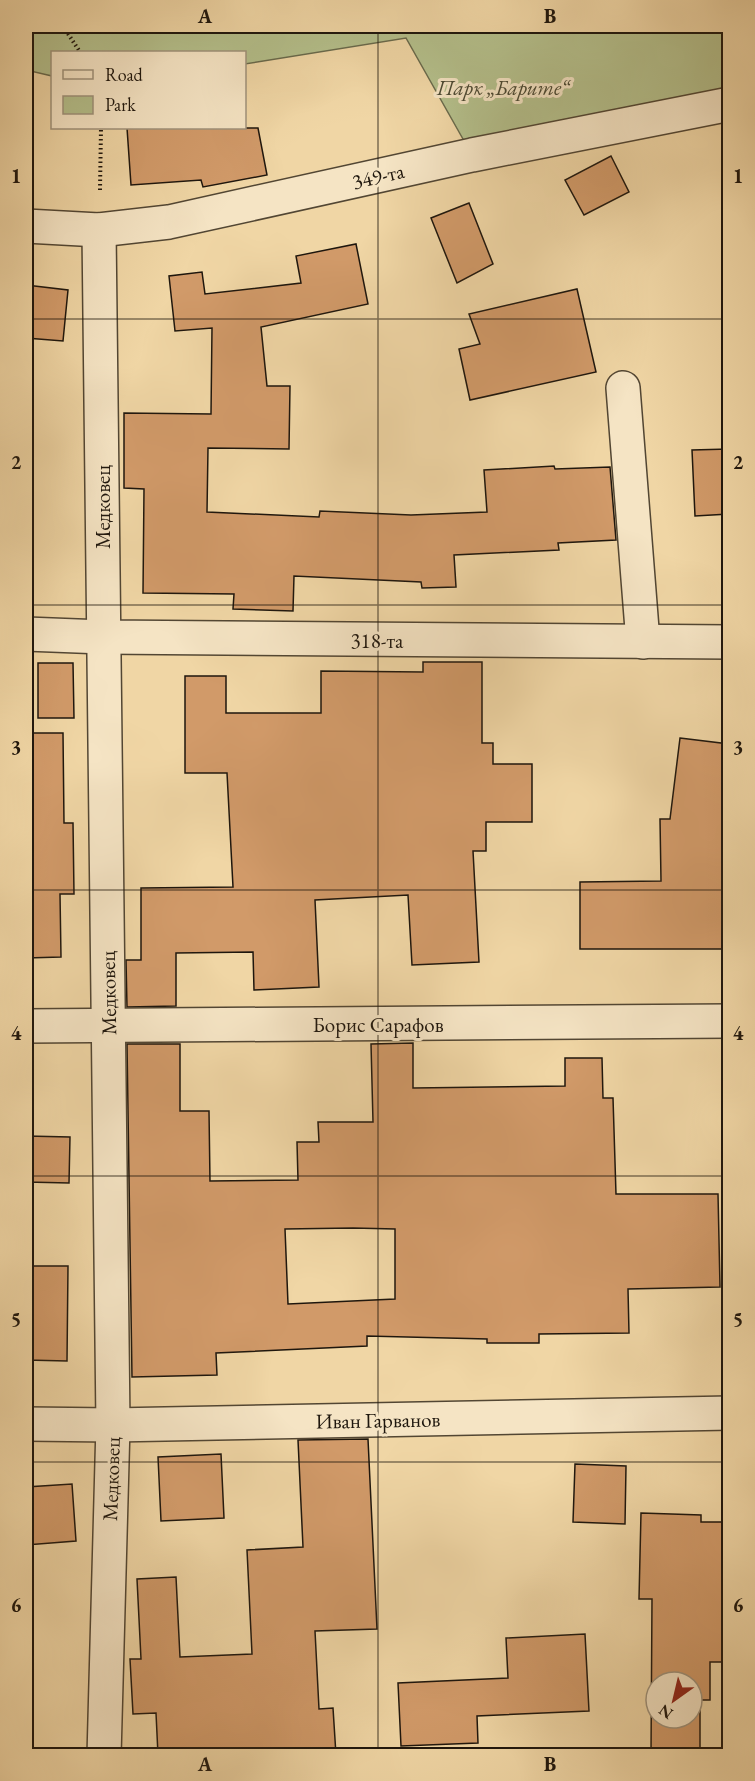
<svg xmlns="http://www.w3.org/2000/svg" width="755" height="1781" font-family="'EB Garamond',serif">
  <rect width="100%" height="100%" fill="#f0d6a5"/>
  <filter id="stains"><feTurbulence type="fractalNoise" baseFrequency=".00333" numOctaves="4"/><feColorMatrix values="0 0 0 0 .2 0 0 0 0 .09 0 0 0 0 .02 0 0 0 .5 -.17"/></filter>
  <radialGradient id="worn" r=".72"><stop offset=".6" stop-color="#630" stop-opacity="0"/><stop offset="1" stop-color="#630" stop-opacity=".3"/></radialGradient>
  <polygon fill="#b4bf8b" stroke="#696a4c" stroke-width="1.5" points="26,26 729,26 729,104 472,155 406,38 245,64 244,52 52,52 52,76 26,70"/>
  <g fill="#d19a69" stroke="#1e160d" stroke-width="1.5" fill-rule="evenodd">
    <polygon points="127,128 258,128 267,175 203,187 201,180 131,185"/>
    <polygon points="611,156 629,192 584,215 565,180"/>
    <polygon points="469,203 493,264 457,283 431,218"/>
    <polygon points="356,244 368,304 261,327 267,386 290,386 289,449 208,448 207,512 319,517 320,511 411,515 487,512 484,470 554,466 555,469 610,467 616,540 558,543 559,550 454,555 456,587 422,588 421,582 294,576 293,611 233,609 234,594 143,593 144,489 124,488 124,413 211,414 212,328 175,331 169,276 202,272 205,294 301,283 296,256"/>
    <polygon points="26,285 68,290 63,341 26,338"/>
    <polygon points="577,289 596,372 470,400 459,349 480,344 469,314"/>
    <polygon points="729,449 729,514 695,516 692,450"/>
    <polygon points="423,662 482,662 482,743 493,743 493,764 532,764 532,822 486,822 486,851 473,851 479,962 412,965 408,895 315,900 319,987 254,990 253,952 176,953 176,1006 127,1007 126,960 141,960 141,888 233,887 227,773 185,773 185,676 226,676 226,713 321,713 321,671 423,672"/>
    <polygon points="38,663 73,663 74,718 38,718"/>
    <polygon points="26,733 63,733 64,823 73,823 74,894 60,894 61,957 26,958"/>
    <polygon points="680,738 729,744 729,949 580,949 580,882 661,881 660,819 670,819"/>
    <path d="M413,1043V1088L565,1086V1058H602L603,1098H613L616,1194H718L720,1287L628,1289L629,1333L539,1334V1343H487V1339L367,1336V1346L216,1353L217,1375L132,1377L127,1044H180V1111H209L210,1181L298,1180L297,1142H319L318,1122H373L371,1044ZM353,1228L395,1229V1299L288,1304L285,1229Z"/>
    <polygon points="26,1136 70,1137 69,1183 26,1182"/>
    <polygon points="26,1266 68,1266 67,1361 26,1360"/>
    <polygon points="368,1439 377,1629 315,1631 319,1709 333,1708 336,1755 158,1755 156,1713 133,1714 130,1659 141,1659 137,1579 176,1577 180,1657 252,1654 247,1550 303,1547 298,1440"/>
    <polygon points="221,1454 224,1518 161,1521 158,1457"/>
    <polygon points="575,1464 626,1466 625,1524 573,1522"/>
    <polygon points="72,1484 76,1541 26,1545 26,1487"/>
    <path d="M641,1513L701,1515V1522H729V1662H710V1700H700V1755H651L652,1599H639ZM656,1682H692V1718H656Z"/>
    <polygon points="585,1634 589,1711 477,1716 478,1743 401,1746 398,1683 508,1678 506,1638"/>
  </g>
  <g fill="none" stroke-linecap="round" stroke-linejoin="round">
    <defs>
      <g id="street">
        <polyline points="26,226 99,230 169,222 472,155 730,104"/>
        <polyline points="99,230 113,1425 104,1756"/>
        <polyline points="623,388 643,642"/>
        <polyline points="26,634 103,637 730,642"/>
        <polyline points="26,1026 730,1021"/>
        <polyline points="26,1424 113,1425 730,1413"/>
      </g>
    </defs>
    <use href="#street" stroke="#524633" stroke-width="36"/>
    <g stroke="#1e160d" stroke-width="4" stroke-dasharray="1.5 3" stroke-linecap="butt">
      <polyline points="63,26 80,52"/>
      <polyline points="100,190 101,128"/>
    </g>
    <use href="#street" stroke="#f5e4c4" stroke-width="33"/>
  </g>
  <path fill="none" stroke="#1e160d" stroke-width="1.5" stroke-opacity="0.55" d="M378,26V1756M26,319H730M26,605H730M26,890H730M26,1176H730M26,1462H730"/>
  <g text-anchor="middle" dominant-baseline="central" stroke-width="6" stroke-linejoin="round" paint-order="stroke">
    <g font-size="21" font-style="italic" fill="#4b4933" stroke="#f5e4c4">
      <text x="503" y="87">Парк „Барите“</text>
    </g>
    <g font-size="21" fill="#1e160d" stroke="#f5e4c4">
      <text transform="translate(378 176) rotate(-13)">349-та</text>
      <text transform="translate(102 507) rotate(-90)">Медковец</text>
      <text x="377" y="640">318-та</text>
      <text transform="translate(108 993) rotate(-91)">Медковец</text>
      <text x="378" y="1024">Борис Сарафов</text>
      <text transform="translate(378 1420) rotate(-1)">Иван Гарванов</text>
      <text transform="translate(111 1479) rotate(-88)">Медковец</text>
    </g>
  </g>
  <rect width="755" height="1781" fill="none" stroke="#f0d6a5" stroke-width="66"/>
  <rect x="51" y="51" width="195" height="78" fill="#f5e4c4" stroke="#9f927b" stroke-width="1.5"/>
  <rect x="63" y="70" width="30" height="9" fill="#f5e4c4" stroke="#9f927b" stroke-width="1.5"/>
  <text x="105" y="81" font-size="18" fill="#1e160d">Road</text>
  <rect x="63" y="96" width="30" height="18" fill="#b4bf8b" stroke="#9f927b" stroke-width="1.5"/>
  <text x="105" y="111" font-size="18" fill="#1e160d">Park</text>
  <g transform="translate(674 1700) rotate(214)"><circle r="28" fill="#f5e4c4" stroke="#9f927b" stroke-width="1.5"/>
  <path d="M0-4.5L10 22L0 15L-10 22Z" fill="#8f2418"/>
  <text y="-9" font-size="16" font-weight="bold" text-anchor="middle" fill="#1e160d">N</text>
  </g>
  <rect x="33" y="33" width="689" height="1715" fill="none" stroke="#1e160d" stroke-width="2"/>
  <g font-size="20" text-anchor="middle" font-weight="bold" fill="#1e160d">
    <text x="205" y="23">A</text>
    <text x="550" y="23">B</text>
    <text x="16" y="183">1</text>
    <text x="738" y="183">1</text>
    <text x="16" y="469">2</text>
    <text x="738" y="469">2</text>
    <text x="16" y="754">3</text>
    <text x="738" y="754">3</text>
    <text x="16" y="1040">4</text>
    <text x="738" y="1040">4</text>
    <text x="16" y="1326">5</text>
    <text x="738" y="1326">5</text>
    <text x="16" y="1612">6</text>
    <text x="738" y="1612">6</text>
    <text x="205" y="1771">A</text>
    <text x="550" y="1771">B</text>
  </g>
  <rect width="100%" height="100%" filter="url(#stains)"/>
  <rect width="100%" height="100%" fill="url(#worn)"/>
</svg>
